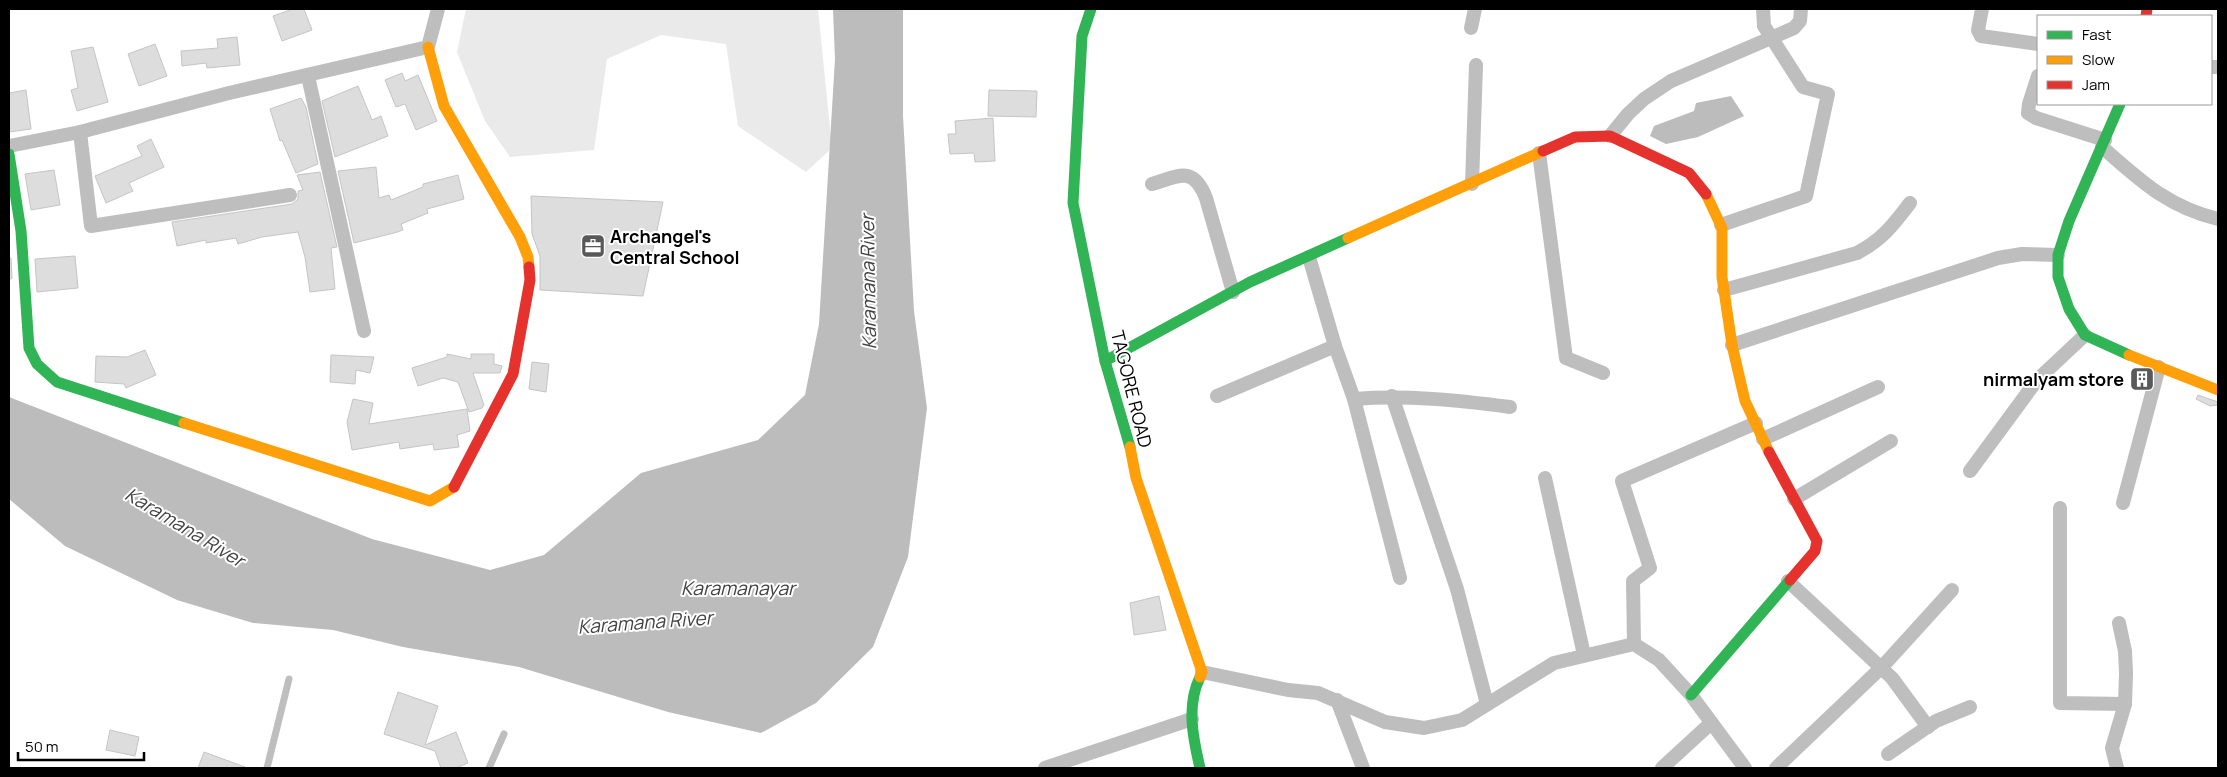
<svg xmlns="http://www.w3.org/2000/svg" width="2227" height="777" font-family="Manrope,sans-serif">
  <rect width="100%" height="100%" fill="#fff"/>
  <polygon fill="#eaeaea" points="466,9 818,9 832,148 806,172 738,126 726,44 661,35 607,59 594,150 510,157 485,121 457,52"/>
  <g fill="#bcbcbc">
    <polygon points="833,9 903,9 903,116 914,311 927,408 908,557 873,647 816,703 761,733 668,712 519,667 403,647 333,630 253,623 177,600 65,546 9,499 9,397 372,539 490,570 544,555 641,473 758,440 805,395 819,324 835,59"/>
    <polygon points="1731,96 1744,116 1698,137 1666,144 1650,136 1654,126 1694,111 1696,103"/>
  </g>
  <g fill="#ddd" stroke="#c5c5c5">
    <polygon points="293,9 304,9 312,30 282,41 273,16"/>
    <polygon points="237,37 240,65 207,68 206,63 182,66 181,51 218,48 217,39"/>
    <polygon points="155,44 167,76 139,86 128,54"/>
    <polygon points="93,47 108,102 77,111 71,90 78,88 71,51"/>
    <polygon points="402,73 405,81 418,75 437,121 416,130 405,104 396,107 385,80"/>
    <polygon points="358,86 372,120 381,116 388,136 335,157 322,101"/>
    <polygon points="26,90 31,129 9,132 9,93"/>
    <polygon points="989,90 1037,91 1036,117 988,116"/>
    <polygon points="301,98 306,107 318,164 296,173 282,140 280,141 270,109"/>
    <polygon points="993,118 995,161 975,162 974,153 950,154 948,134 956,134 955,121"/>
    <polygon points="151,139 164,167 129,183 133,191 106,203 95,176 142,156 137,146"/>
    <polygon points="376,167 379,198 389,195 391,200 423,187 423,184 458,175 464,199 427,209 428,213 401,224 403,230 394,233 354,243 338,171"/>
    <polygon points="54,170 60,205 31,210 25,174"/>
    <polygon points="320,172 337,247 331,248 335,289 310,292 305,257 298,232 262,237 238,244 236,238 206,243 206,240 177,246 172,222 292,204 298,199 298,191 303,190 297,175"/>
    <polygon points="531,196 663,202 643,296 540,290 540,256 532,234"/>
    <polygon points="75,256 78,288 37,292 35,259"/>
    <polygon points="11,258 12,278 9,280 9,259"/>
    <polygon points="145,350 156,375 126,388 124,384 95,382 96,356 127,357"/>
    <polygon points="447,354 471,359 471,354 494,354 494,364 502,366 500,373 473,373 484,405 482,408 469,412 458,382 443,378 418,386 412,368 447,357"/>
    <polygon points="331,355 374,357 370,373 356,370 355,384 330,382"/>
    <polygon points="532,362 549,364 546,392 529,389"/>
    <polygon points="2135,370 2148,375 2145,387 2134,383 2132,376"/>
    <polygon points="2198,395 2218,402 2218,405 2210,406 2196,399"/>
    <polygon points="353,399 373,403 369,424 467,409 470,431 457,435 459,447 434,450 433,444 400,449 399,442 352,450 347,422"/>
    <polygon points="1159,596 1166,630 1134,635 1130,603"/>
    <polygon points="398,692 438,706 425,745 456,732 468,763 456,768 441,768 435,751 384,734"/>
    <polygon points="110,730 139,737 135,756 106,750"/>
    <polygon points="204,752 245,767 245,768 198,768"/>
  </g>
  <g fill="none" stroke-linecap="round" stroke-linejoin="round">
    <g stroke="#bebebe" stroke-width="7">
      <polyline points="267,768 289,679"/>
      <polyline points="489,768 504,734"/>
    </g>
    <g stroke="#bebebe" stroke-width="14">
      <polyline points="1982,9 1978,30 1981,36 2038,44"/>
      <polyline points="1471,28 1475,9"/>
      <polyline points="2211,67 2218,67"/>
      <polyline points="308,76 364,331"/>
      <polyline points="2038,76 2029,104 2028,113 2036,118 2105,140"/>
      <polyline points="80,132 91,226 290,195"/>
      <polyline points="1610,136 1628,114 1644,99 1671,81 1794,28 1800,21 1801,9"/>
      <polyline points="9,146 80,132 229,93 428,47 438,9"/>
      <path d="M2102,147C2140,180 2167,207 2218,219"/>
      <polyline points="1539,153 1566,358 1603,373"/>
      <path d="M1152,184C1179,176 1193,165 1206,198L1233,292"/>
      <polyline points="1472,184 1476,65"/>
      <polyline points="1721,225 1806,196 1828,94 1803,87 1764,26 1763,9"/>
      <polyline points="1309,257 1335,346 1354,399 1400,578"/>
      <path d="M1724,290L1857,253C1883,239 1893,225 1910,203"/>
      <polyline points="1732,345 1998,258 2022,254 2058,255"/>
      <polyline points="1217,396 1335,346"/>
      <polyline points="1392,396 1457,589 1487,704"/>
      <path d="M1354,399C1407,395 1457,400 1510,407"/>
      <polyline points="1763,439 1878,387"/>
      <polyline points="1970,471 2037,380 2085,335"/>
      <polyline points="1545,478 1584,655"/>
      <polyline points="1794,499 1891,441"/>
      <polyline points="2123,503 2159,367"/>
      <polyline points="2060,508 2060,703 2125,704"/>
      <polyline points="1788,581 1892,678 1928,727"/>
      <polyline points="1634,644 1633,581 1650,568 1622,481 1756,423"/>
      <polyline points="1202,672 1288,690 1318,693 1385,722 1424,728 1462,720 1554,663 1634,644 1659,660 1691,695 1745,768"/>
      <polyline points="1337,700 1363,768"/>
      <polyline points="1888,754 1936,721 1970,707"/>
      <polyline points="1045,768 1192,719"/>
      <polyline points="1662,768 1711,723"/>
      <polyline points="1776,768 1882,667 1952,590"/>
      <polyline points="2117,768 2112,748 2125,704 2126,673 2125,651 2119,623"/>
    </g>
    <g stroke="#30b455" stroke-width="11">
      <polyline points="1091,9 1082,36 1073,203 1105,361 1130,447"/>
      <polyline points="2120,104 2069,221 2058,255 2058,277 2069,309 2085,335 2129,355"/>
      <polyline points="9,154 21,231 29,348 37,364 57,382 184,423"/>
      <polyline points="1105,361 1250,282 1348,238"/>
      <path d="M1200,677C1186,706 1193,738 1200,768"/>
      <polyline points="1691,695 1790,580"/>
    </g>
    <g stroke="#ff9f0a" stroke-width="11">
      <polyline points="428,47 444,106 520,237 528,257 529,267"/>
      <polyline points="1706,194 1722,228 1722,277 1732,345 1745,401 1769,452"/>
      <polyline points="1348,238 1543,151"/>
      <polyline points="2129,355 2218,390"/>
      <polyline points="184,423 430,501 454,487"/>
      <polyline points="1130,447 1136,478 1202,672 1200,677"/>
    </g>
    <g stroke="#e5322d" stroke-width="11">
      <polyline points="2146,16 2147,9"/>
      <polyline points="1543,151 1575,137 1610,136 1689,173 1706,194"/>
      <polyline points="1769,452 1817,541 1815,551 1790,580"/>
      <polyline points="454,487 513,374 530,280 529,267"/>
    </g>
  </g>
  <defs>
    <symbol id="office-square" viewBox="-11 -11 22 22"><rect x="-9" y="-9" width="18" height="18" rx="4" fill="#595959" stroke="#fff"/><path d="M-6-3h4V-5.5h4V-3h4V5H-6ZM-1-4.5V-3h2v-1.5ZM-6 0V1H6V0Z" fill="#fff"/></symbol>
    <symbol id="building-square" viewBox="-11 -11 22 22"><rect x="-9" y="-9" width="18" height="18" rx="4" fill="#595959" stroke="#fff"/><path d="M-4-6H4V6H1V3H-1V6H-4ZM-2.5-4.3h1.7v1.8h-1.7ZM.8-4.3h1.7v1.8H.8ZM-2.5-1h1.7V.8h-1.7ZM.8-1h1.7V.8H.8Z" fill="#fff"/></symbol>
  </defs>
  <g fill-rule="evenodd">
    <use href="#office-square" x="579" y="232" width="28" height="28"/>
    <use href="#building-square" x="2128" y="365" width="28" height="28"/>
  </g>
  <g text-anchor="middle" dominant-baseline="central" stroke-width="4" stroke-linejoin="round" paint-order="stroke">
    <g font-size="18" font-weight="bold" fill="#000" stroke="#fff" text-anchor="start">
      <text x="610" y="236">Archangel's<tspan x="610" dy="21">Central School</tspan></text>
      <text x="2124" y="379" text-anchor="end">nirmalyam store</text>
    </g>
    <g font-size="18" fill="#000" stroke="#fff">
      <text transform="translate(1132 389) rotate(76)">TAGORE ROAD</text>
    </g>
    <g font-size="19" font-style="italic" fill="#414141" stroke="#fff">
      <text transform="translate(868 282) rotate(-91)">Karamana River</text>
      <text transform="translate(185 527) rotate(31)">Karamana River</text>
      <text x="738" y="588">Karamanayar</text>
      <text transform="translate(645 622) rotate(-4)">Karamana River</text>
    </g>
  </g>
  <rect width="2227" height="777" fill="none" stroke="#000000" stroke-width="20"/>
  <rect x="2037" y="15" width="175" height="90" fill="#ffffff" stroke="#999999"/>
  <rect x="2047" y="31" width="25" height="8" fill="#30b455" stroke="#999999"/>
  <text x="2082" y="40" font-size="15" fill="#000000">Fast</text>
  <rect x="2047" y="56" width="25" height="8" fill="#ff9f0a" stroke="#999999"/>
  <text x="2082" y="65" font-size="15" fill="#000000">Slow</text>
  <rect x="2047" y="81" width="25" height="8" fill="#e5322d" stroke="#999999"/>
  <text x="2082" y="90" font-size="15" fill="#000000">Jam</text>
  <path d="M18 752v8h126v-8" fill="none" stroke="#000000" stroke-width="2.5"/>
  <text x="25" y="752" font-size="15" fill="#000000" stroke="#ffffff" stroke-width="4" paint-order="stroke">50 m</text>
</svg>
